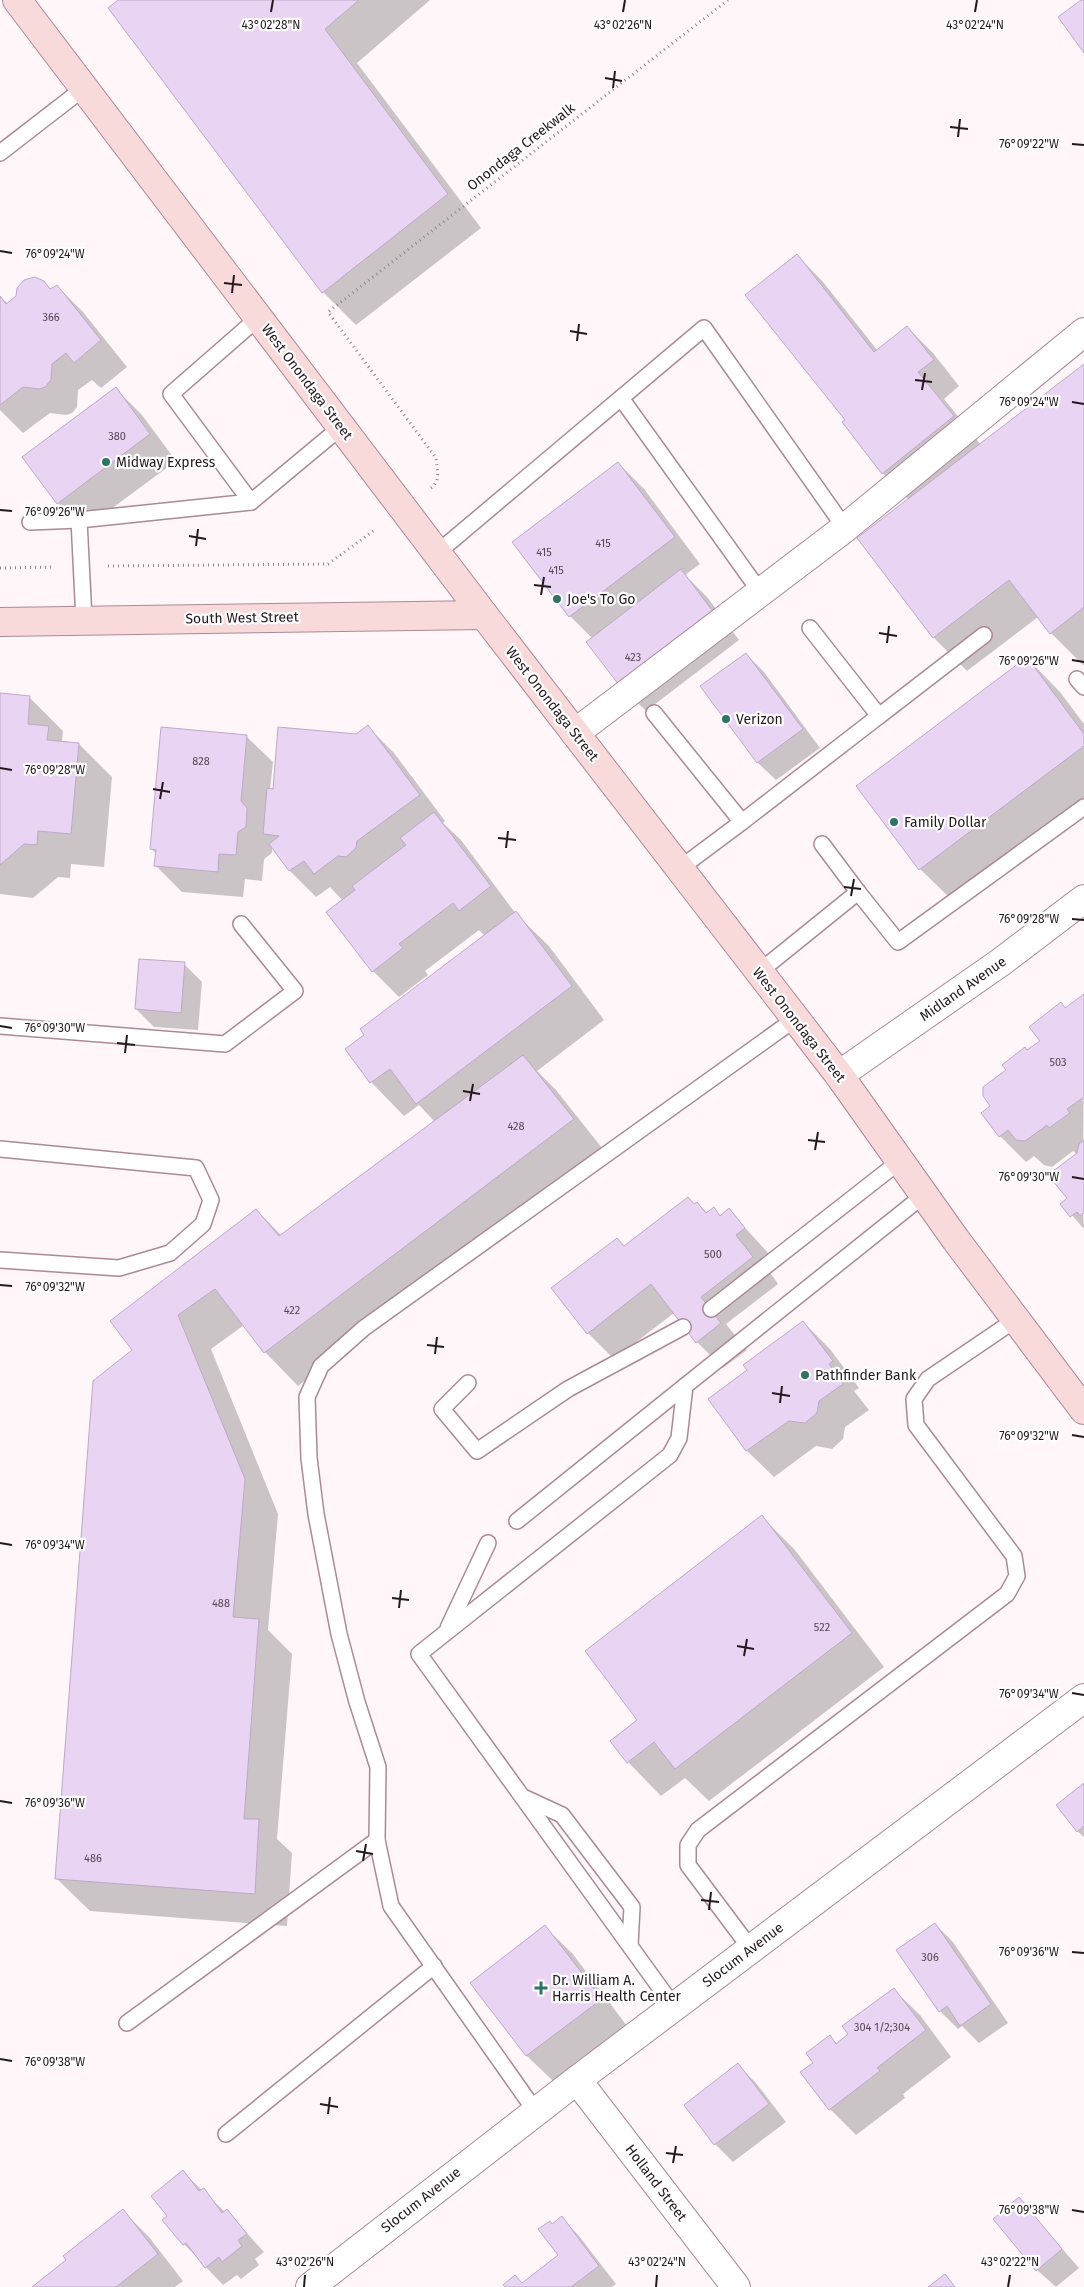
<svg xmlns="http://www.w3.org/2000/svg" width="1084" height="2287" font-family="'Fira Sans',sans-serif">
  <rect width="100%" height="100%" fill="#fef6f9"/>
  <g fill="#0003">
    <polygon points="120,0 430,0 357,63 481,228 356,325 323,292"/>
    <polygon points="797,255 823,282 878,351 907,327 933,353 959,386 944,399 981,445 1084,365 1084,666 1051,633 1038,617 967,671 934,638 859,539 909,500 883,473 846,420"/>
    <polygon points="43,282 52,290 57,286 83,312 127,367 101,388 92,380 78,390 77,407 72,413 66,415 50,413 23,433 0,410 0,296 8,304"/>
    <polygon points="116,389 142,415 176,461 84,529 58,503"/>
    <polygon points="618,463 644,489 700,564 685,575 707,597 739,640 646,711 620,685 593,639 570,616"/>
    <polygon points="746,654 764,672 820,748 776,780 758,763 702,686"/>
    <polygon points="1027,658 1060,692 1084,724 1084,804 954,902 920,869 858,786"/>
    <polygon points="0,695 29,697 63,731 62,741 64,743 79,744 112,777 104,867 71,864 70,878 58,877 33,898 0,894"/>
    <polygon points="368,727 394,753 445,821 443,823 461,840 516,914 549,946 604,1020 537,1071 556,1090 606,1153 298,1386 265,1352 244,1325 211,1349 278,1514 268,1630 292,1654 277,1839 292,1853 287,1926 90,1911 56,1878 134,1350 256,1210 282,1236 435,1122 419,1105 404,1116 371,1082 347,1049 485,936 479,930 425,971 428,975 399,997 373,971 343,901 330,887 316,897 290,871 272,846 272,853 264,859 262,881 245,879 243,897 182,892 156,866 157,854 151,849 246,736 273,762 270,790 274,791"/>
    <polygon points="184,964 202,982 198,1030 154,1027 136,1009"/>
    <polygon points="1084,996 1083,1212 1084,1229 1062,1204 1068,1198 1077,1154 1073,1151 1052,1167 1044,1165 1034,1156 1026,1162 1000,1136 992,1106 1008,1071 1042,1041 1061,1004 1066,1009"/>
    <polygon points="697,1203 708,1214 714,1209 721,1216 729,1210 770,1255 762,1261 778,1284 726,1324 747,1350 723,1368 697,1342 674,1313 614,1359 588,1333 624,1247"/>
    <polygon points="803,1322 830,1349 859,1388 854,1391 869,1410 845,1427 843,1439 832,1449 816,1446 774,1477 747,1451 710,1399 749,1370"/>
    <polygon points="762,1517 795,1550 884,1667 709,1801 685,1778 661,1796 628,1762 612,1741 639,1721"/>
    <polygon points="1084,1785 1084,1837 1077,1831"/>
    <polygon points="935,1924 953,1942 1008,2023 979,2043 962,2026 958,2029 940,2011"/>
    <polygon points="545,1927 572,1953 627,2026 554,2082 527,2056 472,1983"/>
    <polygon points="893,1989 920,2015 951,2057 903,2094 905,2098 856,2135 830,2109 814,2063 830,2037 838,2044 850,2034"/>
    <polygon points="738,2065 756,2083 786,2122 733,2162 715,2144 686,2105"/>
    <polygon points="183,2172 225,2212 227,2211 264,2252 255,2259 259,2265 241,2279 237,2275 223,2285 184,2244 164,2220 168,2217"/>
    <polygon points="1019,2199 1079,2268 1056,2287 1037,2270 995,2219"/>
    <polygon points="123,2211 149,2237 183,2281 175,2287 34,2287 68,2261"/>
    <polygon points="562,2218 579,2236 616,2284 612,2287 507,2287 523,2284 560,2255 552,2225"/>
  </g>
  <g fill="#e9d4f3" stroke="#bea9c7">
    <polygon points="118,0 359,0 325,29 448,194 322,293 108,8"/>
    <polygon points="1081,0 1084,0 1084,53 1058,17"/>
    <polygon points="797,254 874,352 907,326 934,360 918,372 954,416 882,474 842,422 845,420 745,295"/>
    <polygon points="35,277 44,281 50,289 57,285 101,340 74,363 66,353 52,364 51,380 45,387 39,389 23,387 0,405 0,296 6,304 16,296 17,288 24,280"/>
    <polygon points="1084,364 1084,607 1050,634 1009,580 933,638 857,538"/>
    <polygon points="116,387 150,434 57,504 22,457"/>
    <polygon points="618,462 675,537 569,617 512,542"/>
    <polygon points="681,569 714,613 619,685 586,642"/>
    <polygon points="746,653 803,729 757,763 700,686"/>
    <polygon points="1027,657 1084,734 1084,746 919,870 856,786"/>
    <polygon points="0,693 30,696 28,724 49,726 47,740 79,743 71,834 38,831 37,845 24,844 0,865"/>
    <polygon points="368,725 420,795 357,841 356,848 346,857 338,856 314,874 304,861 289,871 269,844 279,836 263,834 267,788 273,789 278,727 356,734"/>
    <polygon points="161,727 247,735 241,801 247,808 246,827 238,832 236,855 219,854 218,872 154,866 156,850 150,849"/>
    <polygon points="434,812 491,886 459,911 453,903 399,944 403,948 372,972 326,912 355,890 352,886 406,845 400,838"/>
    <polygon points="516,911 572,986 416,1104 390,1069 370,1083 345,1049 364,1035 360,1029"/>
    <polygon points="139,959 185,962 181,1013 135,1009"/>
    <polygon points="1084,994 1084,1097 1067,1109 1070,1113 1049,1128 1047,1125 1025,1141 1016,1140 1008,1130 999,1137 981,1113 990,1106 983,1096 983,1087 1006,1070 1002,1065 1025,1047 1027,1050 1040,1041 1029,1027 1061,1002 1065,1008"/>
    <polygon points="523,1055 574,1119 264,1353 215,1289 178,1315 245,1479 233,1617 259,1619 244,1819 259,1819 255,1894 55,1879 93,1381 132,1350 110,1321 256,1209 279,1236"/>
    <polygon points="1084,1140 1084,1213 1080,1216 1077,1212 1070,1217 1060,1204 1067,1198 1048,1175 1077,1153 1079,1144"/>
    <polygon points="688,1197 694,1204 697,1202 706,1213 714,1207 720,1216 729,1208 745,1228 736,1235 753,1257 701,1297 721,1323 696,1343 651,1284 587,1334 551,1288 617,1238 624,1246"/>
    <polygon points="803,1321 833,1361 829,1364 843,1384 819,1401 817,1413 805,1423 789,1421 746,1451 708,1399 747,1370 743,1365"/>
    <polygon points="762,1515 852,1633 675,1769 654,1742 627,1763 610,1741 637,1720 585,1651"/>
    <polygon points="1084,1783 1084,1826 1077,1832 1056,1805"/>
    <polygon points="935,1923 991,2004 960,2026 947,2006 939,2012 896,1950"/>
    <polygon points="545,1925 602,1999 526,2056 470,1983"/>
    <polygon points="894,1988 926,2030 877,2068 880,2071 829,2110 800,2072 813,2063 806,2053 830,2035 836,2044 848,2034 842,2026"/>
    <polygon points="738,2063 769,2104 714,2145 684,2105"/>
    <polygon points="183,2170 199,2191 204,2188 222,2213 227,2209 247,2234 238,2240 242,2246 222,2262 219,2257 205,2268 186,2243 183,2245 162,2220 167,2216 151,2196"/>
    <polygon points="1019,2197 1062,2249 1036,2271 993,2219"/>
    <polygon points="123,2209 158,2254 116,2287 32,2287 66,2260 63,2256"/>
    <polygon points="562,2216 599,2266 571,2287 505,2287 503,2285 515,2275 522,2283 558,2255 538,2229 550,2221 552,2224"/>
    <polygon points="945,2274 955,2287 928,2287"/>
  </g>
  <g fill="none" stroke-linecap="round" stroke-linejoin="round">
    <defs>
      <g id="service">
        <polyline points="0,153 84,88"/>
        <polyline points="621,398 761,593"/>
        <polyline points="251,502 341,427"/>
        <polyline points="30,522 79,520"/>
        <polyline points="437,553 704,328 845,528"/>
        <polyline points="84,620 79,520 251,502 171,394 258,318"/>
        <polyline points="1077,679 1084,687"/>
        <polyline points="654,713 742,822 679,869"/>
        <polyline points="879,716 984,635"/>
        <polyline points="742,822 879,716 810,628"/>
        <polyline points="822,844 858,892"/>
        <polyline points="759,972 858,892 898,942 1084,807"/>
        <polyline points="0,1026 225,1044 295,991 241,924"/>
        <polyline points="0,1149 196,1168 211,1200 203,1224 170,1253 119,1268 0,1260"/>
        <polyline points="711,1309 900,1161"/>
        <polyline points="468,1383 442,1409 477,1451 568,1389 683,1327"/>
        <polyline points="517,1521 685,1386"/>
        <polyline points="448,1628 488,1543"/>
        <polyline points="523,1797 562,1815 632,1907 630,1945"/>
        <polyline points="751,1949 688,1865 688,1845 698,1830 1007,1594 1017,1576 1014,1556 916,1425 914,1399 928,1379 1015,1320"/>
        <polyline points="674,2007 419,1654 670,1455 679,1438 685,1386 924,1195"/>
        <polyline points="127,2023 377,1840"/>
        <polyline points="536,2112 391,1906 377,1840 378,1767 357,1702 339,1634 316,1514 309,1458 307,1397 321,1366 364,1328 795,1019"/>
        <polyline points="226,2134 434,1966"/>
      </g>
      <g id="minor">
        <polyline points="575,733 845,528 1084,332"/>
        <polyline points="577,2080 736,2287"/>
        <polyline points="310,2287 577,2080 1084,1698"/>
      </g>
      <polyline id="tertiary" points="839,1075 1001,962 1084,899"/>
      <g id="secondary">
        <polyline points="17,0 484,615 839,1075 956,1240 1084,1410"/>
        <polyline points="0,622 484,615"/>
      </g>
    </defs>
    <use href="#service" stroke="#ac8999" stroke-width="18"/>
    <use href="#minor" stroke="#ac8999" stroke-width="30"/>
    <use href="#tertiary" stroke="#ac8999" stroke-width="30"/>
    <use href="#secondary" stroke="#ac8999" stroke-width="30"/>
    <g stroke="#91868b" stroke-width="3" stroke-dasharray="1 4" stroke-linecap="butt">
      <path d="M431,488C441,480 437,470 436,458L328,312L728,0"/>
      <polyline points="108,566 328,564 376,529"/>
      <polyline points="0,568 54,567"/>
    </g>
    <use href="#service" stroke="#fff" stroke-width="15"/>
    <use href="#minor" stroke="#fff" stroke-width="28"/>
    <use href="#tertiary" stroke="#fff" stroke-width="28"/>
    <use href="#secondary" stroke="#f8dada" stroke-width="28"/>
  </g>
  <path fill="none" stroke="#25181e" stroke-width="2" d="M271,12L273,0M623,12L625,0M975,12L977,0M605,78L622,81M613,88L615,71M950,127L968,129M958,137L960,119M1072,144L1084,145M0,251L12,253M224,283L242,285M232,293L234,275M570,331L587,334M577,341L579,324M915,380L932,382M922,390L925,373M1072,402L1084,404M0,510L12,511M189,536L206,539M196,546L198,529M534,585L551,587M541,595L544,577M879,633L897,636M887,643L889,626M1072,660L1084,662M0,768L12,770M153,789L170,792M160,799L163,782M498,838L516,840M506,848L508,831M844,887L861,889M851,896L854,879M1072,919L1084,920M0,1026L12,1028M117,1043L135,1045M125,1053L127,1035M463,1091L480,1094M470,1101L473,1084M808,1140L825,1142M815,1150L818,1132M1072,1177L1084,1179M0,1285L12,1286M427,1345L444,1347M435,1354L437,1337M772,1393L790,1396M780,1403L782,1386M1072,1435L1084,1437M0,1543L12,1545M392,1598L409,1600M399,1608L401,1590M737,1646L754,1649M744,1656L747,1639M1072,1693L1084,1695M0,1801L12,1803M356,1851L373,1854M363,1861L366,1844M701,1900L719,1902M709,1910L711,1892M1072,1952L1084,1953M0,2059L12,2061M320,2104L338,2107M328,2114L330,2097M666,2153L683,2155M673,2163L676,2146M1072,2210L1084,2212M304,2287L305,2275M656,2287L657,2275M1008,2287L1010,2275"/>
  <g fill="#2d7367" stroke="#fff" stroke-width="2">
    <circle cx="106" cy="462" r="5"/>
    <circle cx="557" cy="599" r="5"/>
    <circle cx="726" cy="719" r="5"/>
    <circle cx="894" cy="822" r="5"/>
    <circle cx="805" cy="1375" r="5"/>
    <path d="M538.5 1980.5h5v5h5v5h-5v5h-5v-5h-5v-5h5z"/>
  </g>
  <g text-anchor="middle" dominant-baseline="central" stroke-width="4.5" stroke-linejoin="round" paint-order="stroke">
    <g font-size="11" fill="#564753">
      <text x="51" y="317">366</text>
      <text x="117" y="436">380</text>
      <text x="603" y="543">415</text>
      <text x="544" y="552">415</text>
      <text x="556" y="570">415</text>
      <text x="633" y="657">423</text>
      <text x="201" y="761">828</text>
      <text x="1058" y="1062">503</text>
      <text x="516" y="1126">428</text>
      <text x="713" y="1254">500</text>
      <text x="292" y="1310">422</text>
      <text x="221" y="1603">488</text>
      <text x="822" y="1627">522</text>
      <text x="93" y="1858">486</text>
      <text x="930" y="1957">306</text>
      <text x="882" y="2027">304 1/2;304</text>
    </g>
    <g font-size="14" fill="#25181e" stroke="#fff">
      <text transform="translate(521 147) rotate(-38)">Onondaga Creekwalk</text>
      <text transform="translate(307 382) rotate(53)">West Onondaga Street</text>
      <text transform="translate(242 618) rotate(-1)">South West Street</text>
      <text transform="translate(552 704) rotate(52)">West Onondaga Street</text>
      <text transform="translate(963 989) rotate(-35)">Midland Avenue</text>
      <text transform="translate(799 1025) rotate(52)">West Onondaga Street</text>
      <text transform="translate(743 1955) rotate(-37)">Slocum Avenue</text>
      <text transform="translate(656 2183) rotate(53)">Holland Street</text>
      <text transform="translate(421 2200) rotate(-38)">Slocum Avenue</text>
    </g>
    <g font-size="14" fill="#25181e" stroke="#fff" text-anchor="start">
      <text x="116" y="462">Midway Express</text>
      <text x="567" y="599">Joe's To Go</text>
      <text x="736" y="719">Verizon</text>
      <text x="904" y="822">Family Dollar</text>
      <text x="815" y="1375">Pathfinder Bank</text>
      <text x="552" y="1980">Dr. William A.<tspan x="552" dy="16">Harris Health Center</tspan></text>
    </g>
  </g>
  <g font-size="12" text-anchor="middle" fill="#25181e" stroke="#fff" stroke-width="4.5" stroke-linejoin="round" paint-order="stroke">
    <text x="271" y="29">43°02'28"N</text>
    <text x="623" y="29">43°02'26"N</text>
    <text x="975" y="29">43°02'24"N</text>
    <text x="1029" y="148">76°09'22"W</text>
    <text x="55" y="258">76°09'24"W</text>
    <text x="1029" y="406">76°09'24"W</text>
    <text x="55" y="516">76°09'26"W</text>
    <text x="1029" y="665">76°09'26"W</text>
    <text x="55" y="774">76°09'28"W</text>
    <text x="1029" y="923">76°09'28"W</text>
    <text x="55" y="1032">76°09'30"W</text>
    <text x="1029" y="1181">76°09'30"W</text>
    <text x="55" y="1291">76°09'32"W</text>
    <text x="1029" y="1440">76°09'32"W</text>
    <text x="55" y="1549">76°09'34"W</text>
    <text x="1029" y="1698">76°09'34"W</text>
    <text x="55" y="1807">76°09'36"W</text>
    <text x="1029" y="1956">76°09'36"W</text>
    <text x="55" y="2066">76°09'38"W</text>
    <text x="1029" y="2214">76°09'38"W</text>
    <text x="305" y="2266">43°02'26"N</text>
    <text x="657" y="2266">43°02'24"N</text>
    <text x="1010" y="2266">43°02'22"N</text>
  </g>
</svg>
